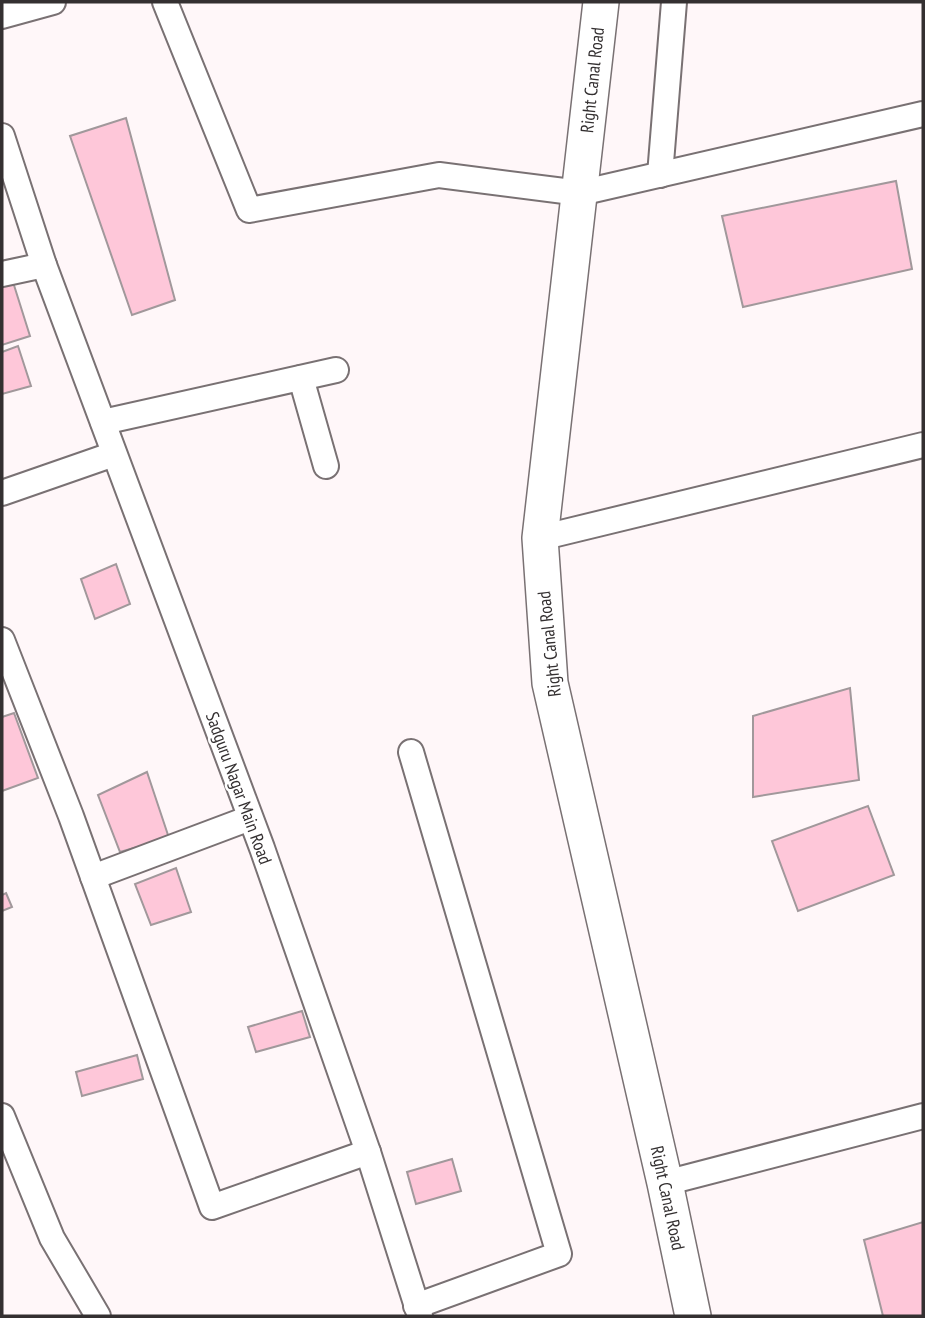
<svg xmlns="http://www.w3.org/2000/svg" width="925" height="1318" font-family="'PT Sans Narrow',sans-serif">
  <rect width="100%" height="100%" fill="#fff7f9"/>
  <g fill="#fec7d9" stroke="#a1989b" stroke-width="2">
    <polygon points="126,118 175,300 132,315 70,136"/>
    <polygon points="896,181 912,269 743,307 722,216"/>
    <polygon points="13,282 30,336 2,345 2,285"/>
    <polygon points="18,346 31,386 2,394 2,352"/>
    <polygon points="116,564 130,604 95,619 81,579"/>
    <polygon points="850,688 859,780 753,797 753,716"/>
    <polygon points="14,713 38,778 2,791 2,717"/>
    <polygon points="147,772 169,838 120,852 98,795"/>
    <polygon points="868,806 894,875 798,911 772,841"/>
    <polygon points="176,868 191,912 151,925 135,884"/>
    <polygon points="6,893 12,907 2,911 2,895"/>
    <polygon points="302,1011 310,1037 256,1052 248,1027"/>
    <polygon points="137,1055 143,1079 82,1096 76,1072"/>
    <polygon points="452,1159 461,1191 416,1204 407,1172"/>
    <polygon points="923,1222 923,1316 883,1316 864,1240"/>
  </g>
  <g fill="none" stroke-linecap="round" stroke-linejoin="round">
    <defs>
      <g id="street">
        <polyline points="165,2 249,210 439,175 580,193 923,114"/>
        <polyline points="2,16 53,2"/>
        <polyline points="2,136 44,265 262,848 368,1152 420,1316"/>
        <polyline points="660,175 674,2"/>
        <polyline points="2,274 44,265"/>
        <polyline points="301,378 326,466"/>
        <polyline points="103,422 336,370"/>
        <polyline points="2,493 114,454"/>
        <polyline points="540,538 923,445"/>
        <polyline points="2,640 71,816 212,1207 368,1152"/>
        <polyline points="411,752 559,1254 416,1306"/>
        <polyline points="93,877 250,818"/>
        <polyline points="2,1116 52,1238 98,1316"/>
        <polyline points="665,1183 923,1116"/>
      </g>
      <polyline id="secondary" points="601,2 540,538 550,683 665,1183 693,1316"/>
    </defs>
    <use href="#street" stroke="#797173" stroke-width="28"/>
    <use href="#secondary" stroke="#797173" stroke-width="38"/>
    <use href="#street" stroke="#fff" stroke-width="24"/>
    <use href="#secondary" stroke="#fff" stroke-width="35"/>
  </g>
  <g text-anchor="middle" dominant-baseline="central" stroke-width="5" stroke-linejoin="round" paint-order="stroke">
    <g font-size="18" fill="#343031" stroke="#fff">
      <text transform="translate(592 80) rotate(-84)">Right Canal Road</text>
      <text transform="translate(549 644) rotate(-96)">Right Canal Road</text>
      <text transform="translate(239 788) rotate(70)">Sadguru Nagar Main Road</text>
      <text transform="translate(668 1198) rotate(78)">Right Canal Road</text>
    </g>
  </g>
  <rect width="925" height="1318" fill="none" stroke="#343031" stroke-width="7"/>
</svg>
